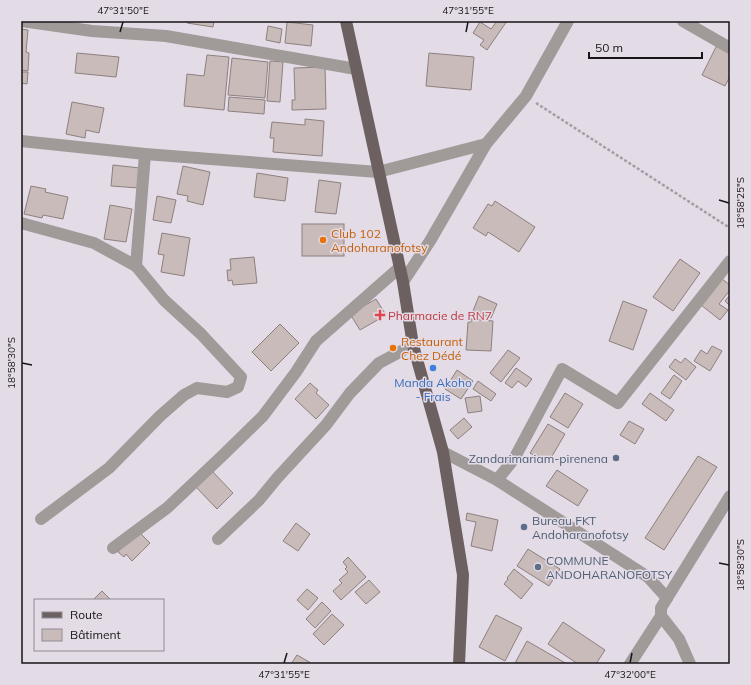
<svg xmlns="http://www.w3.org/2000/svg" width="751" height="685" font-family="Mulish,sans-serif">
  <rect width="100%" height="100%" fill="#e3dbe6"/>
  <g fill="#c9bbb9" stroke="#8d807e">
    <polygon points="187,21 214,21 213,27 187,23"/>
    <polygon points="497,21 507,21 487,50 480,45 484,40 473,33 480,22 491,29"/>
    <polygon points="287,22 313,25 311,46 285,43"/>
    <polygon points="268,26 282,29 280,43 266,40"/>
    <polygon points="21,29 28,30 26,52 29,53 28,71 21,70"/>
    <polygon points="717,45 730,51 730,76 725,86 702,75"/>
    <polygon points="77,53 119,57 116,77 75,73"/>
    <polygon points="429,53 474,57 471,90 426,86"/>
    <polygon points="207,55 229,57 224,110 184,106 187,74 204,76"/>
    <polygon points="232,58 268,62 265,98 228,95"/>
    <polygon points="270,61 283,62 280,102 267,101"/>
    <polygon points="325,67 326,109 292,110 292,100 295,100 294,68"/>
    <polygon points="21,72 28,72 27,84 21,83"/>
    <polygon points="229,97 265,100 264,114 228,111"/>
    <polygon points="72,102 104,108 99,133 86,130 85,138 66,134"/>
    <polygon points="305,119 324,121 322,156 273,152 274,138 270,138 272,122 305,125"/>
    <polygon points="113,165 140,168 139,188 111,186"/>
    <polygon points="183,166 210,172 203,205 187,201 188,196 177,194"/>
    <polygon points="257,173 288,178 285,201 254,197"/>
    <polygon points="319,180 341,183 336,214 315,212"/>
    <polygon points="31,186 46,189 45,192 68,197 63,219 43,215 42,218 24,214"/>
    <polygon points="157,196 176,200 171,223 153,220"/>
    <polygon points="495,201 535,227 519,252 488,232 486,236 473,228 488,204 492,206"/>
    <polygon points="110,205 132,209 126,242 104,239"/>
    <rect x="302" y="224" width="42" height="32"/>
    <polygon points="162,233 190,238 184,276 161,272 164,255 158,254"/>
    <polygon points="254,257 257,283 233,285 232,280 228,281 227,270 231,270 230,259"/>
    <polygon points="680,259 700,273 673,311 653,297"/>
    <polygon points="722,279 730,285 730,290 719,304 728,310 720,320 701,305"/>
    <polygon points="730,295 730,306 725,301"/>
    <polygon points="479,296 497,304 491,318 473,311"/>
    <polygon points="376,299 386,315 360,330 350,314"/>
    <polygon points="623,301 647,310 633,350 609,341"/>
    <polygon points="471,319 493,321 491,351 466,350 468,322 471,322"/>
    <polygon points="280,324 299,343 271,371 252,352"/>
    <polygon points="712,346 722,351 710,371 694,361 701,350 707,354"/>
    <polygon points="508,350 520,358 501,382 490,373"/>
    <polygon points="685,358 696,367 686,380 669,367 675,359 681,363"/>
    <polygon points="516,368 532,379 526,387 518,381 512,388 505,383"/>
    <polygon points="457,370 473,381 461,399 445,389"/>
    <polygon points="674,375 682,381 670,399 661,393"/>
    <polygon points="478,381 496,394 491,401 473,389"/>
    <polygon points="310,383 318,390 316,393 329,405 316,419 295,399"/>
    <polygon points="565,393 583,404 568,428 550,417"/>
    <polygon points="650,393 674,410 666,421 642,404"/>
    <polygon points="480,396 482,411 468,413 465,398"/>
    <polygon points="464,418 472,427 458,439 450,430"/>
    <polygon points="629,421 644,429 635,444 620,435"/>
    <polygon points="548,424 565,434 548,463 530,453"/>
    <polygon points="698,456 717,467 664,550 645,538"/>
    <polygon points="211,470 233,493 217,509 195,486"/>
    <polygon points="557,470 588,490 578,506 546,486"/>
    <polygon points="467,513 498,520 492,551 471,546 476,522 466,520"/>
    <polygon points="296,523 310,534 298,551 283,541"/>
    <polygon points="138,531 150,543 132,561 126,554 124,557 118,552"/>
    <polygon points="528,549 560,569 549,586 517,566"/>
    <polygon points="348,557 366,577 341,600 333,591 342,583 339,580 348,572 345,569 347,567 343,562"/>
    <polygon points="514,569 533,584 521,599 504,584 508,579 507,578"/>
    <polygon points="369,580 380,592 366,604 355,592"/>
    <polygon points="307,589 318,598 308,610 297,600"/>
    <polygon points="102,591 111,600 93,600"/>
    <polygon points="322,602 331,611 315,628 306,619"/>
    <polygon points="332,614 344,625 324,645 313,634"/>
    <polygon points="496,615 522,628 505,661 479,647"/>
    <polygon points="563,622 605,650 596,664 578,664 548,644"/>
    <polygon points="527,641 567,664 515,663"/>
    <polygon points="297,655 311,663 310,664 291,664"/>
  </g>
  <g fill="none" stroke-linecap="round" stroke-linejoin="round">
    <polyline stroke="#a49ea7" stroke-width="2.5" stroke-dasharray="3 2" stroke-linecap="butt" points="536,103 730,228"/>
    <g stroke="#a09a99" stroke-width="12">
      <polyline points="22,21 92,31 166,36 356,69"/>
      <polyline points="683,21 730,48"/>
      <polyline points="21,141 145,154 378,172 486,144"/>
      <polyline points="21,223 94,243 136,266"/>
      <polyline points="403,282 430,241 486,144 526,96 568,21"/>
      <polyline points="443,452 497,480 648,577 667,598"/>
      <polyline points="497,480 514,459 562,369 618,403 730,261"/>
      <polyline points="41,519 109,468 160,416 184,395 197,388 227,392 238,387 241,377 201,334 164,300 136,266 145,154"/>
      <polyline points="218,539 259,500 278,477 326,425 350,393 379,363 413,345"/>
      <polyline points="113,548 167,508 221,457 263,416 296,372 316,341 399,268"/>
      <polyline points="661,616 679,639 690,664"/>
      <polyline points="630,664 661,616 661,608 667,598 730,496"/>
    </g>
    <polyline stroke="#6c6160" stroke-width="12" points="346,21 403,282 413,345 443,452 463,575 459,664"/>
  </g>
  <path fill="none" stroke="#171518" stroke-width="1.5" d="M120,32L123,22M466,32L468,22M719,200L729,203M22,363L32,365M719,563L729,565M284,663L287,653M630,663L632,653"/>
  <g fill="#e8710a" stroke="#e3dbe6" stroke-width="1.5">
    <circle cx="323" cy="240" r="4"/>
    <circle cx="393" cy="348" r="4"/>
  </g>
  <path fill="#e0444e" stroke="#e3dbe6" stroke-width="1.5" d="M378 309h4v4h4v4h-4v4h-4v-4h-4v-4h4z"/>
  <circle fill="#3f7fe0" stroke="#e3dbe6" stroke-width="1.5" cx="433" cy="368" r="4"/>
  <g fill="#5c6f8a" stroke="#e3dbe6" stroke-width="1.5">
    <circle cx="616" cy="458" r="4"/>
    <circle cx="524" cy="527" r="4"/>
    <circle cx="538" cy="567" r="4"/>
  </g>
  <g text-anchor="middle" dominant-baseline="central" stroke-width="3" stroke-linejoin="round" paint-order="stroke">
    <g font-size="12" fill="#c56008" stroke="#e3dbe6" text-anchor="start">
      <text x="331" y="233">Club 102<tspan x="331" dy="14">Andoharanofotsy</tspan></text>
      <text x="401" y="341">Restaurant<tspan x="401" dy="14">Chez Dédé</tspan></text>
    </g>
    <g font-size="12" fill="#be3a42" stroke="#e3dbe6" text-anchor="start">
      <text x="388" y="315">Pharmacie de RN7</text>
    </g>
    <g font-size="12" fill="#366cbe" stroke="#e3dbe6">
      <text x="433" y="382">Manda Akoho<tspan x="433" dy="14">- Frais</tspan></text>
    </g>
    <g font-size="12" fill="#4e5e75" stroke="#e3dbe6" text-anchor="start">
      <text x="608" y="458" text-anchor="end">Zandarimariam-pirenena</text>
      <text x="532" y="520">Bureau FKT<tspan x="532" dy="14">Andoharanofotsy</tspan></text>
      <text x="546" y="560">COMMUNE<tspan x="546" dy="14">ANDOHARANOFOTSY</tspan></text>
    </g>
  </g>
  <rect width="751" height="685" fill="none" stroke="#e3dbe6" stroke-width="44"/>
  <rect x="34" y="599" width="130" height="52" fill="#e3dbe6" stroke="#918c94"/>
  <rect x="42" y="612" width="20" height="6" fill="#6c6160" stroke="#918c94"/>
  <text x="70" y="619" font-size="12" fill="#171518">Route</text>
  <rect x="42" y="629" width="20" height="12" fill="#c9bbb9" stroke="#918c94"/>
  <text x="70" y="639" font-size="12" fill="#171518">Bâtiment</text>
  <path d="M589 52v6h113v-6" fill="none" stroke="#171518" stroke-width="2"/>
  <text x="595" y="52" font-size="12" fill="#171518" stroke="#e3dbe6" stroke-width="3" paint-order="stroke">50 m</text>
  <rect x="22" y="22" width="707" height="641" fill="none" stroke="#171518" stroke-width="1.5"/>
  <g font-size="10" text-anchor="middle" fill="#171518">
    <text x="123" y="14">47°31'50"E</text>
    <text x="468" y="14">47°31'55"E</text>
    <text transform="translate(740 203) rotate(-90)" y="4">18°58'25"S</text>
    <text transform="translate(11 363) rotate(-90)" y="4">18°58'30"S</text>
    <text transform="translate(740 565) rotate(-90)" y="4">18°58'30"S</text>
    <text x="284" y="678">47°31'55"E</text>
    <text x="630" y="678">47°32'00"E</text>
  </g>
</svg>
